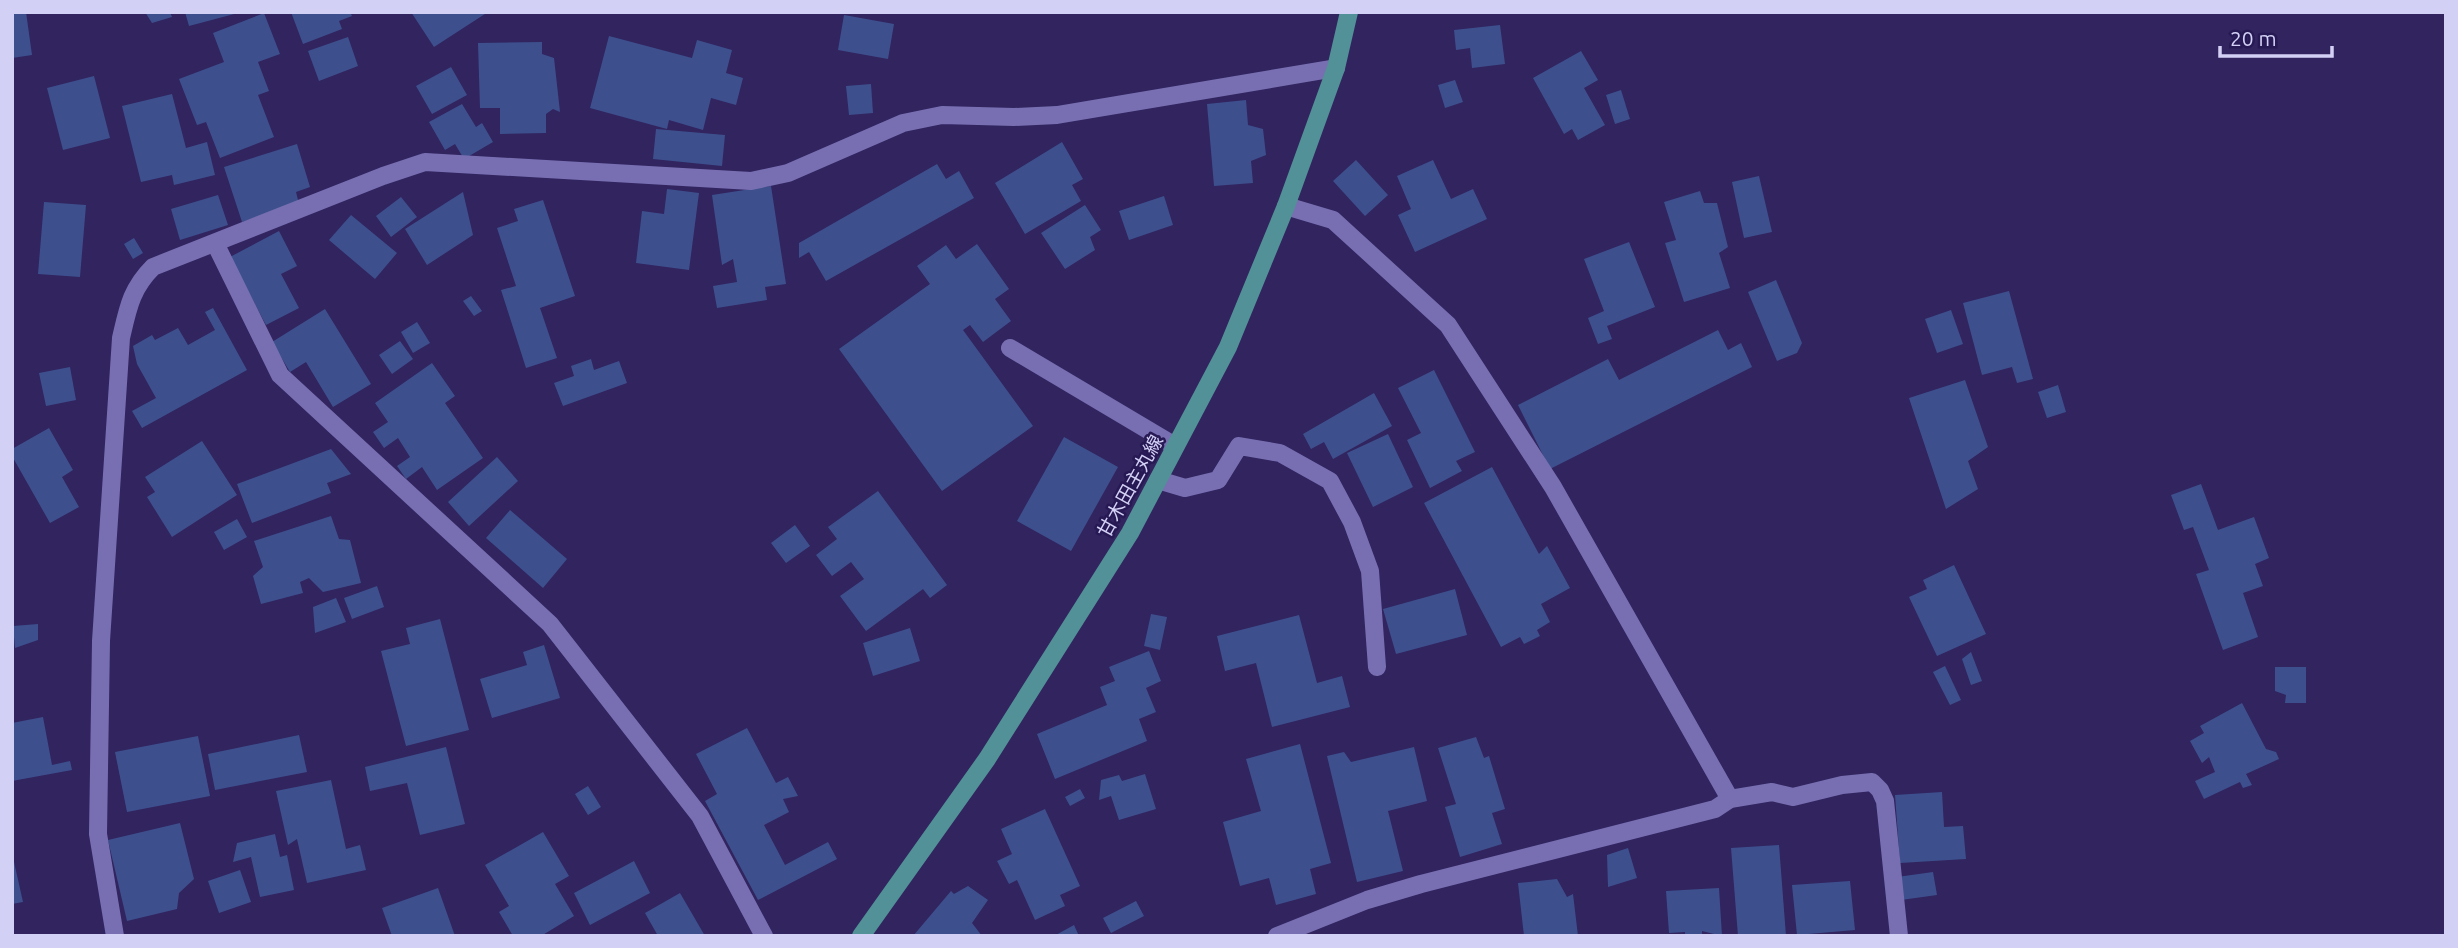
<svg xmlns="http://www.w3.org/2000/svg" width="2458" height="948" font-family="Ubuntu,'Noto Sans JP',sans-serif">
  <rect width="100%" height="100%" fill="#31245f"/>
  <g fill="#3d508d">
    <polygon points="12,12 26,12 32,55 12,58"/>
    <polygon points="145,12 170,12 172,17 152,23"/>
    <polygon points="185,12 238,12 238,13 189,26"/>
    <polygon points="291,12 350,12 352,16 339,21 342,29 303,44"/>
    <polygon points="411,12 488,12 434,47"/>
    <polygon points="264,13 280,54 258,62 269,91 258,95 274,137 220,158 206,122 197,125 179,79 224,62 213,33"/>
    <polygon points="844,15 894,24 888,59 838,50"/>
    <polygon points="1500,25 1505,64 1472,68 1470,48 1456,50 1454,30"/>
    <polygon points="609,36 692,58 697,40 732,50 726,73 743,78 736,105 711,98 703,130 669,120 667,129 590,108"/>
    <polygon points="348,37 358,66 319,81 308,51"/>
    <polygon points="542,42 542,54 554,58 560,112 553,109 546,114 546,133 500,134 500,108 480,108 478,43"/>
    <polygon points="1581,51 1598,80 1584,88 1605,125 1578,140 1572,129 1564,134 1533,78"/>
    <polygon points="451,67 467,95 432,114 416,86"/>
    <polygon points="94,76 110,138 63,150 47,88"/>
    <polygon points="1455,80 1463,102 1445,108 1438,85"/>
    <polygon points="871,84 873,113 849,115 846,86"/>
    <polygon points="1621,90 1630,119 1615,124 1606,95"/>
    <polygon points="172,94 186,148 207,142 215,175 174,185 172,175 141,182 122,106"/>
    <polygon points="1246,100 1248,125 1263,129 1266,155 1251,161 1253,183 1214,186 1207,104"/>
    <polygon points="462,104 476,127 482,123 493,142 464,159 455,144 445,150 429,122"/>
    <polygon points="656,129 725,135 722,166 653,159"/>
    <polygon points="1062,142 1083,179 1072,185 1081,201 1025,234 995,183"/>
    <polygon points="297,144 310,187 296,192 299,204 242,222 224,167"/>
    <polygon points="1356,160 1388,195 1365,216 1333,181"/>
    <polygon points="1433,160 1451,199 1473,189 1487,219 1415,252 1398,215 1411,209 1397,176"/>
    <polygon points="937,164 946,179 959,171 974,198 826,281 809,252 799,258 799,243"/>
    <polygon points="1759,176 1772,232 1744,238 1732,182"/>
    <polygon points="771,186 786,284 765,287 767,300 717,308 713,286 737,282 733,259 722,265 712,195"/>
    <polygon points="667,189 699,193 689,270 636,263 642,211 664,214"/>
    <polygon points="1700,191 1704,203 1717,203 1728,247 1719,253 1730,288 1684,302 1665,243 1676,240 1664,202"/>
    <polygon points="463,192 473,235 427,265 405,229"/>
    <polygon points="218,195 228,225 180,240 171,209"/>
    <polygon points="1164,196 1173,225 1129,240 1119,211"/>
    <polygon points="401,197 417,217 391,237 376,216"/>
    <polygon points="543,200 575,296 540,308 557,358 526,368 501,290 516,286 497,228 518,221 514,209"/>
    <polygon points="44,202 86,205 80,277 38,274"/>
    <polygon points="1085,205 1101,230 1090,237 1095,250 1065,269 1041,233"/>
    <polygon points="351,215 397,253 375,279 329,240"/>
    <polygon points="279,231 297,266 281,274 299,308 266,325 230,257"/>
    <polygon points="134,238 143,253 133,259 124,244"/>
    <polygon points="1629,242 1655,307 1607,326 1612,339 1598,344 1588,318 1604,311 1584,259"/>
    <polygon points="977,244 1009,289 995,299 1011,321 983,342 970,325 963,330 1033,426 942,491 839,349 930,284 917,266 946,245 956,259"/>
    <polygon points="1776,280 1802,343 1797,353 1777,361 1748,292"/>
    <polygon points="2009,291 2033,379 2017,383 2012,367 1982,375 1963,303"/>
    <polygon points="471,296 482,311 474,316 463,301"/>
    <polygon points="213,308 247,370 142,428 132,411 156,398 137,364 133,346 152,335 155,340 178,328 188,345 215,330 205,312"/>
    <polygon points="325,309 371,384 333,407 306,362 290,372 272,342"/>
    <polygon points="1951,310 1963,344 1937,353 1925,319"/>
    <polygon points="417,322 430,343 413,353 401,332"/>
    <polygon points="1718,330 1728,350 1741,343 1752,367 1550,469 1518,405 1608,359 1619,380"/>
    <polygon points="400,341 413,359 392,374 379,355"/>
    <polygon points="591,359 594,370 619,361 627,383 563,406 554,383 574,376 571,366"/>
    <polygon points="432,363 455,396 445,403 483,458 437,490 422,467 406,479 397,466 410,457 398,438 384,448 373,432 388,422 375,403"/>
    <polygon points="70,367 76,400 46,406 39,373"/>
    <polygon points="1434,370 1475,452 1456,461 1462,471 1430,488 1407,440 1421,433 1398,388"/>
    <polygon points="1965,380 1988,447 1968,461 1978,489 1946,509 1909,398"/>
    <polygon points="2058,385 2066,412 2047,418 2038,392"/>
    <polygon points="1374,393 1392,426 1333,459 1324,442 1311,449 1303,434"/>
    <polygon points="49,428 73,470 62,477 79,507 50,523 12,456 12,449"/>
    <polygon points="1388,434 1413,487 1373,507 1347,453"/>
    <polygon points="1064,437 1118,467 1071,551 1017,521"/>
    <polygon points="202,441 237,495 172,537 147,497 155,492 145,477"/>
    <polygon points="331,449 351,474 327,483 331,493 252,523 237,484"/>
    <polygon points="497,457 518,481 469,526 448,502"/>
    <polygon points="1492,467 1539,554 1547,546 1570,588 1541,604 1550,622 1537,630 1540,636 1524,644 1520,637 1501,647 1424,503"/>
    <polygon points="2201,484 2218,530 2254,517 2269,558 2255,564 2263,586 2243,593 2258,637 2223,650 2196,574 2209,570 2193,527 2184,530 2171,495"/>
    <polygon points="878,491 947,585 930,598 923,589 866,631 840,596 864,579 851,562 832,576 816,555 837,539 828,527"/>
    <polygon points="510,510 567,559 543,588 486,538"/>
    <polygon points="331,516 339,539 350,540 361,583 323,592 309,578 300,582 303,593 261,604 253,576 263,567 254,541"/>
    <polygon points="237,519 247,537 224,550 214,532"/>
    <polygon points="795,525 810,546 786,563 771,543"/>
    <polygon points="1954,565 1986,634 1937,656 1909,597 1927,589 1923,580"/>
    <polygon points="377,586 384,607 352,619 344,598"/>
    <polygon points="1455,589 1467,635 1396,654 1383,609"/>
    <polygon points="336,598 346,622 315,633 313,607"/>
    <polygon points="1151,614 1167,617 1160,650 1144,646"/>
    <polygon points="1299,615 1317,683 1342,676 1350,707 1272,727 1256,663 1225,671 1217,636"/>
    <polygon points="440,619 469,730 406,746 381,651 410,644 406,628"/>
    <polygon points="38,624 38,640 15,648 13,626"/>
    <polygon points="910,628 920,661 873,676 863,643"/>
    <polygon points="544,645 560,698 492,718 480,679 527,665 523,652"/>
    <polygon points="1149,651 1161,681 1146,688 1156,712 1139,719 1147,741 1055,779 1037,734 1107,705 1100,687 1115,681 1109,667"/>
    <polygon points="1971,652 1982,681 1971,685 1962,659"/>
    <polygon points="1945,666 1961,700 1950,705 1933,672"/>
    <polygon points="2275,667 2306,667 2306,703 2285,703 2286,695 2275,691"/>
    <polygon points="2242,703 2266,749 2276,752 2279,759 2246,774 2252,785 2243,788 2240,782 2204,799 2195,781 2215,772 2209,757 2202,763 2190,741 2204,733 2200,726"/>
    <polygon points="43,717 52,765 70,761 72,770 12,781 12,723"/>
    <polygon points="747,728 776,783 788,777 798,796 783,799 789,812 764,825 785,865 828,842 837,859 758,900 705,801 717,794 696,754"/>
    <polygon points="299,735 307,772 215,790 208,754"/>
    <polygon points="198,736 210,796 127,812 115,752"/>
    <polygon points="1476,737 1484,758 1489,756 1505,809 1492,813 1502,844 1460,857 1445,807 1456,804 1438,748"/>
    <polygon points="1300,744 1331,863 1310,869 1316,894 1276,905 1269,878 1240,886 1223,822 1261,811 1246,759"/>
    <polygon points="446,747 465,824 420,835 407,783 370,791 365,767"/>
    <polygon points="1414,747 1427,801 1388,811 1403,871 1357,882 1327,756 1344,752 1351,762"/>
    <polygon points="1145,774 1156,809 1119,820 1111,796 1099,800 1101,780 1119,775 1122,781"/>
    <polygon points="331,780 346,849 360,845 366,870 307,883 297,839 288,845 276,791"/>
    <polygon points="588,786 601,807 588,815 575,794"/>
    <polygon points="1080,789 1085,798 1070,806 1065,797"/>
    <polygon points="1942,792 1944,827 1963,826 1966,859 1900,863 1895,795"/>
    <polygon points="1045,809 1080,886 1060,895 1065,906 1035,920 1017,880 1009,884 997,861 1012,854 1001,829"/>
    <polygon points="180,823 194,879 179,893 177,909 127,921 108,840"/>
    <polygon points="543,832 569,876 555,884 574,916 541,936 513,936 499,912 509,906 485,865"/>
    <polygon points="275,834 280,857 287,855 294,890 260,897 251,857 233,862 237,843"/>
    <polygon points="1779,845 1786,936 1738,936 1731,848"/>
    <polygon points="1628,848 1637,878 1608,887 1607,855"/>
    <polygon points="12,853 23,902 12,904"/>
    <polygon points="634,861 650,893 590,925 574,893"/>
    <polygon points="240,870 251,902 219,913 208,881"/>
    <polygon points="1933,872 1937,895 1901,900 1897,877"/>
    <polygon points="1557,879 1567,897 1573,894 1578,936 1524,936 1518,883"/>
    <polygon points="1850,881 1855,930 1797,935 1792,885"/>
    <polygon points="968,886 988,900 972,923 982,936 913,936 951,891 954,894"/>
    <polygon points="438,888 455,936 392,936 382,908"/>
    <polygon points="1719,888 1722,936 1702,931 1702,936 1685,936 1685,932 1669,933 1666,891"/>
    <polygon points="680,893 705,936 658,936 645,913"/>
    <polygon points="1136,901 1144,916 1111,933 1103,918"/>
    <polygon points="1074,925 1079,936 1054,936"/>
  </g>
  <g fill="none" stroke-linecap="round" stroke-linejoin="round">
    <g stroke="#786fb2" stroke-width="18">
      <polyline points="1286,206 1333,220 1448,325 1553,487 1730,799"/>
      <polyline points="215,243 280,375 550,624 700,816 764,936"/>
      <polyline points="1010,348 1175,446"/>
      <polyline points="1158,480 1185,488 1218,480 1239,446 1280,453 1330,481 1352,522 1370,571 1377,667"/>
      <path d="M115,936L98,834L101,641L121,338C128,308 131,289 153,267L383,176L425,162L751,181L788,173L903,123L942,115L1014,117L1057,115L1336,68"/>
      <polyline points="1277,936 1367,900 1421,884 1715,809 1730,799 1772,792 1793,797 1842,785 1872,782 1880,790 1885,801 1899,936"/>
    </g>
    <polyline stroke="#519197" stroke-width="18" points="861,936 987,759 1130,533 1228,347 1286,206 1336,68 1349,12"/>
  </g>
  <g text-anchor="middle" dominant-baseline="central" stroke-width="5" stroke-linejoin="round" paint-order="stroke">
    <g font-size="19" fill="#d3d0f5" stroke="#271954">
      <text transform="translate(1130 486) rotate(-61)">甘木田主丸線</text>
    </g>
  </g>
  <rect width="2458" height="948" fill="none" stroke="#d3d0f5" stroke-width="28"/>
  <path d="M2220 46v10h112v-10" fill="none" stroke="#d3d0f5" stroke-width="3.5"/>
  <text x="2230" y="46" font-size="21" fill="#d3d0f5" stroke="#271954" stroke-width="5" paint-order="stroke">20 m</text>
</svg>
